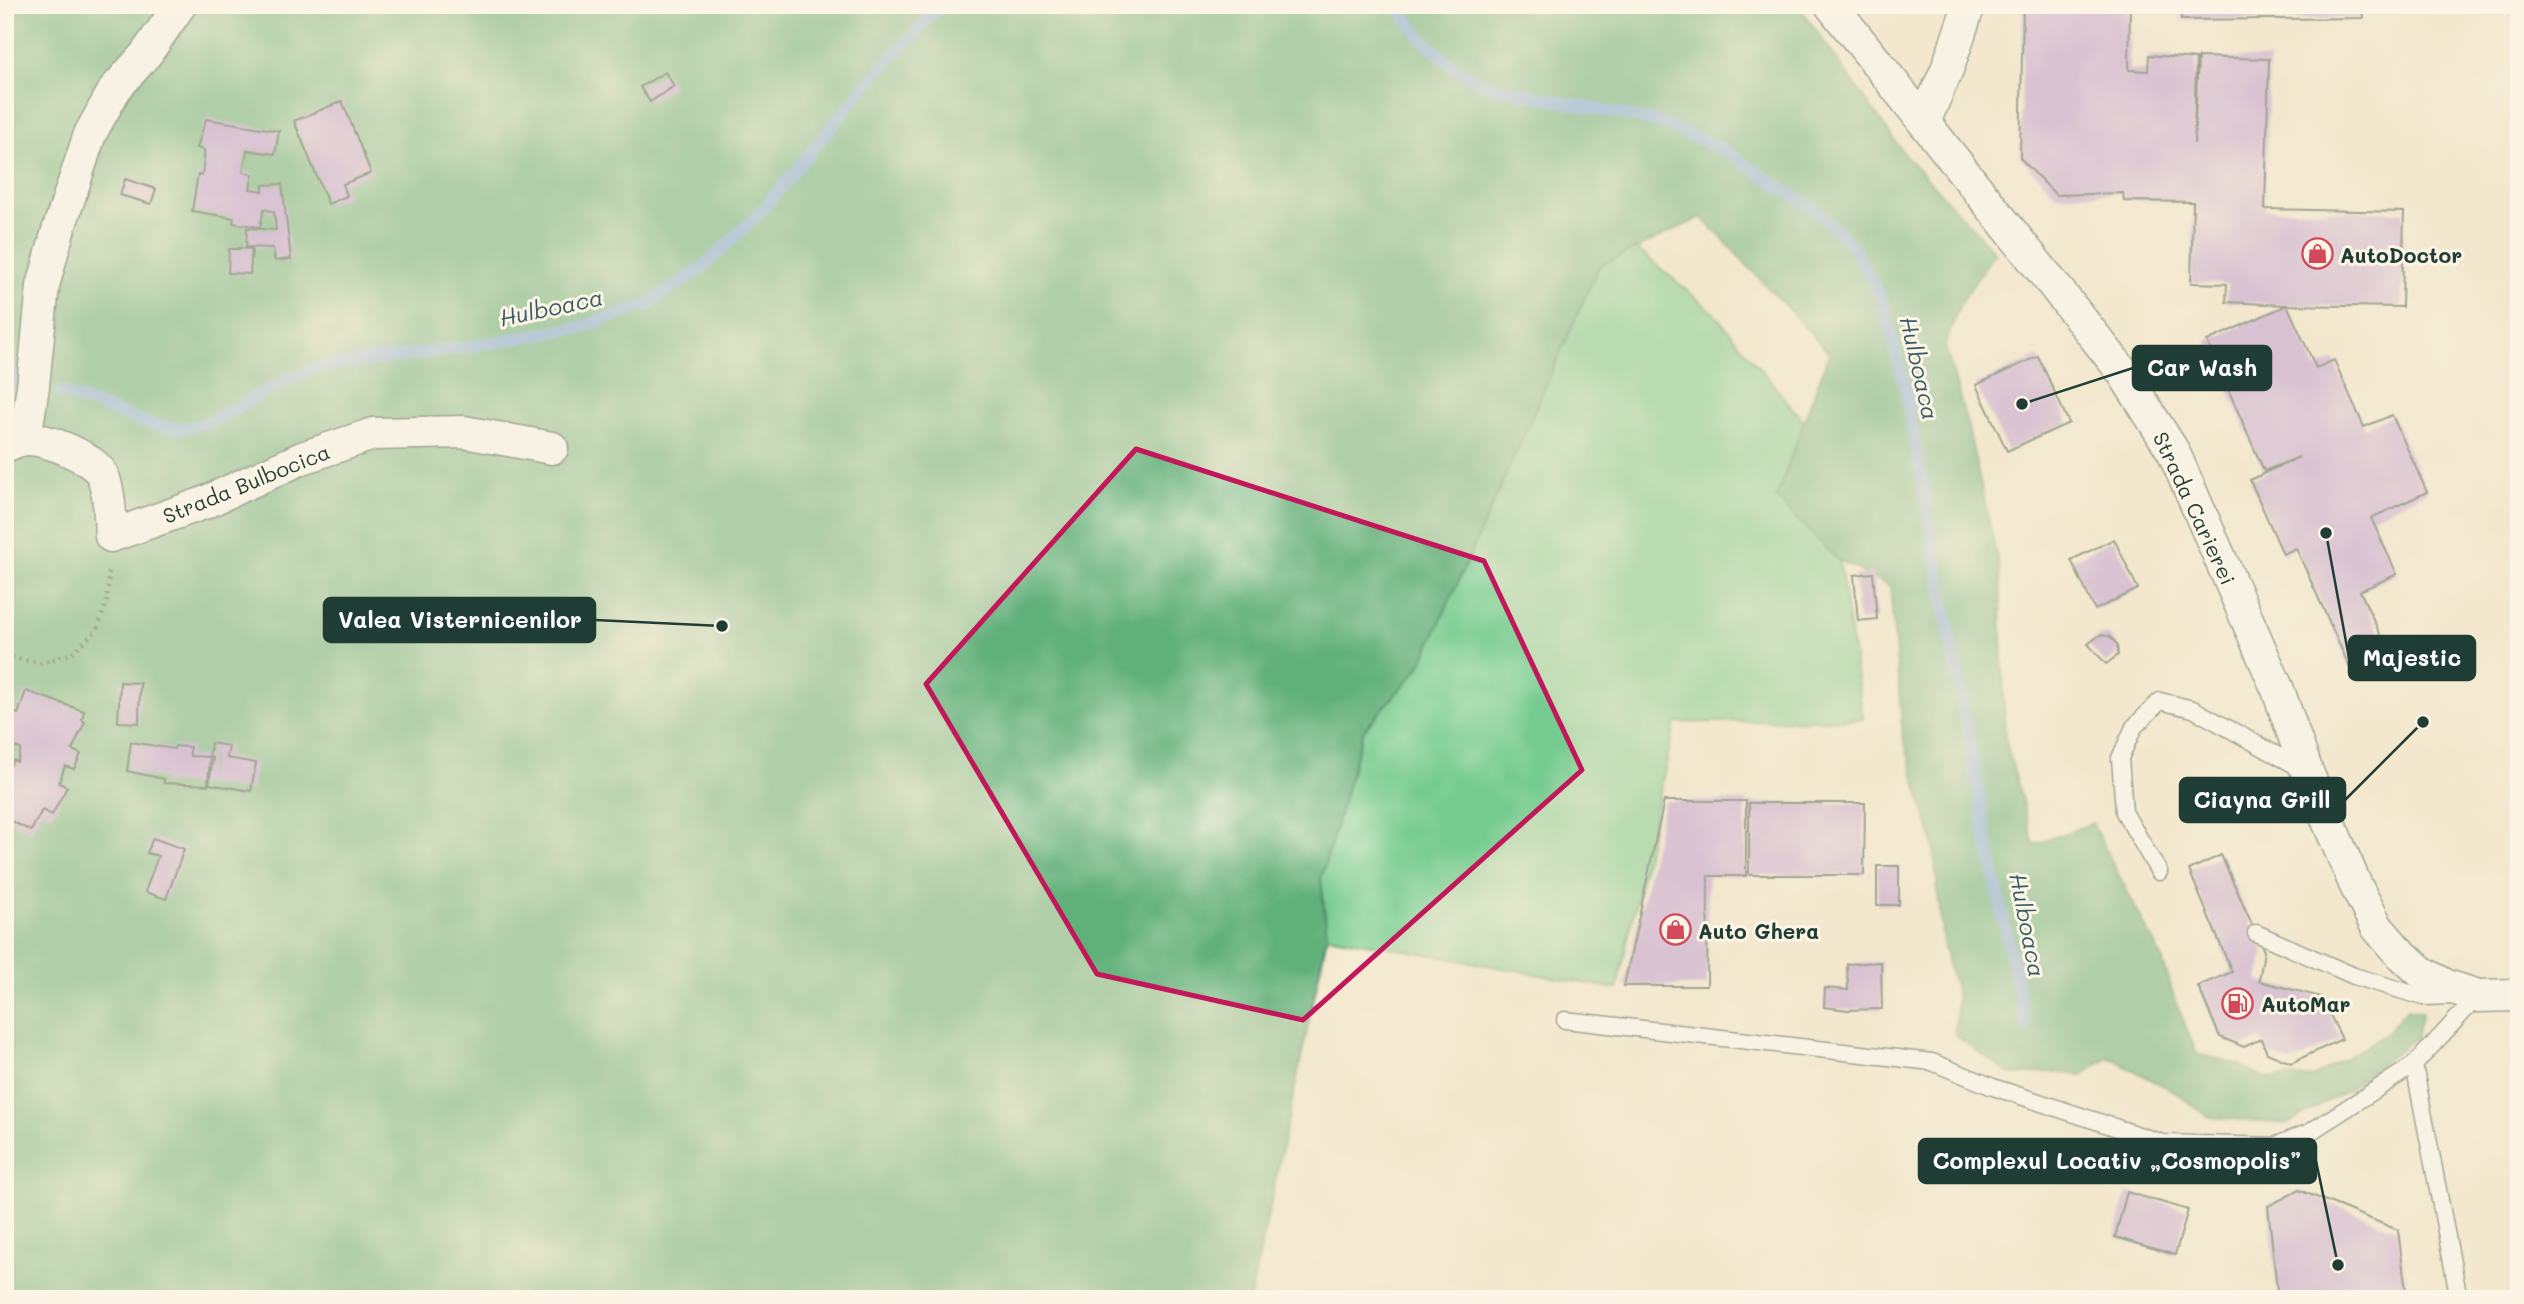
<svg xmlns="http://www.w3.org/2000/svg" width="2524" height="1304" font-family="Mali,sans-serif">
  <rect width="100%" height="100%" fill="#fcf5e5"/>
  <filter id="ink" filterUnits="userSpaceOnUse"><feTurbulence type="fractalNoise" baseFrequency=".0143" numOctaves="2"/><feDisplacementMap in="SourceGraphic" scale="14" xChannelSelector="R" yChannelSelector="G"/><feConvolveMatrix kernelMatrix="1 2 1 2 8 2 1 2 1" color-interpolation-filters="sRGB"/></filter>
  <filter id="wash" filterUnits="userSpaceOnUse"><feTurbulence type="fractalNoise" baseFrequency=".00686" numOctaves="4" result="noise"/><feDisplacementMap in="SourceGraphic" scale="28" xChannelSelector="R" yChannelSelector="G"/><feGaussianBlur stdDeviation="1.57" result="paint"/><feColorMatrix in="noise" values="0 0 0 0 0 0 0 0 0 0 0 0 0 0 0 0 0 1.4 0 .05"/><feComposite in="paint" operator="in"/></filter>
  <g filter="url(#wash)">
    <rect width="100%" height="100%" fill="#f3e8cd"/>
    <polygon fill="#76cc90" stroke="#4a8462" stroke-width="2" points="1592,211 1714,313 1822,444 1863,719 1675,723 1617,989 1327,936 1250,1299 362,966"/>
    <polygon fill="#60b07a" stroke="#407657" stroke-width="2" points="5,5 1798,5 1905,155 1995,252 1960,304 1945,345 1968,427 2000,571 2005,738 2034,845 2092,823 2162,959 2174,997 2197,1054 2238,1064 2265,1078 2314,1077 2384,1035 2407,1009 2422,1012 2416,1037 2349,1089 2288,1124 2209,1117 2175,1092 2108,1057 2082,1075 2050,1072 2011,1075 1955,1035 1957,998 1943,944 1933,841 1903,737 1890,586 1837,559 1776,498 1829,353 1702,217 1599,266 1420,667 1363,731 1321,878 1327,936 1250,1299 5,1299"/>
    <g fill="none" stroke-linecap="round" stroke-linejoin="round">
      <g stroke="#77a7e1" stroke-width="12">
        <polyline points="1396,5 1421,38 1455,69 1488,86 1657,122 1722,149 1817,211 1855,249 1882,301 1905,388 1990,855 2026,1026"/>
        <polyline points="5,372 26,380"/>
        <polyline points="61,392 150,424 183,429 213,421 280,383 316,368 468,347 581,327 647,305 702,268 759,214 867,84 941,5"/>
      </g>
    </g>
    <g id="blocks">
      <g fill="#ba95d8">
        <polygon points="2023,5 2130,5 2129,70 2148,71 2149,55 2196,59 2194,144 2198,57 2269,59 2265,209 2404,212 2402,307 2287,305 2316,368 2334,360 2364,427 2392,415 2427,492 2371,518 2397,574 2360,591 2392,660 2354,677 2296,548 2283,554 2250,480 2299,457 2264,471 2207,341 2287,305 2226,302 2227,284 2191,283 2193,202 2124,201 2123,193 2056,195 2020,158"/>
        <polygon points="2181,5 2362,5 2363,18 2181,20"/>
        <polygon points="665,72 674,86 650,102 640,87"/>
        <polygon points="342,101 371,173 343,184 347,196 328,204 294,121"/>
        <polygon points="206,119 279,131 275,154 247,150 243,172 253,174 250,189 263,191 263,185 282,184 291,259 275,261 273,248 246,247 247,228 276,230 274,212 264,209 260,227 233,223 234,218 192,211 198,174 202,175 204,159 204,150 197,148"/>
        <polygon points="125,179 156,189 151,204 120,195"/>
        <polygon points="239,248 252,249 250,274 228,273 229,249 239,249"/>
        <polygon points="2038,356 2069,423 2007,451 1976,385"/>
        <polygon points="2114,539 2138,589 2095,610 2071,560"/>
        <polygon points="1873,573 1877,619 1858,621 1854,575"/>
        <polygon points="2100,635 2109,636 2117,644 2118,655 2106,664 2088,644"/>
        <polygon points="120,682 140,683 139,723 118,722"/>
        <polygon points="26,691 84,711 82,720 85,722 72,750 81,754 74,769 65,766 59,783 67,787 52,815 42,810 31,831 5,818 5,776 13,760 17,762 21,749 7,744 9,736 13,736 14,734 5,731 5,718 8,711 18,714"/>
        <polygon points="131,742 174,749 175,746 190,747 190,756 210,757 208,785 164,783 164,779 127,771"/>
        <polygon points="211,743 229,746 227,758 256,763 251,791 209,784 213,758 209,757"/>
        <polygon points="1664,801 1746,801 1746,876 1708,876 1707,986 1624,986"/>
        <polygon points="1749,803 1865,803 1864,875 1749,875"/>
        <polygon points="153,838 184,849 166,899 145,892 158,856 147,853"/>
        <polygon points="2221,855 2264,951 2259,981 2321,997 2342,1039 2291,1063 2267,1053 2261,1039 2244,1047 2220,1037 2198,986 2232,972 2189,870"/>
        <rect x="1877" y="866" width="22" height="39"/>
        <polygon points="1881,962 1882,1009 1848,1010 1824,1007 1825,988 1848,990 1847,964"/>
        <polygon points="2299,1190 2398,1230 2407,1299 2278,1299 2268,1206"/>
        <polygon points="2127,1192 2188,1210 2175,1255 2115,1237"/>
      </g>
    </g>
  </g>
  <g filter="url(#ink)">
    <use href="#blocks" fill-opacity="0" stroke="#3f574b" stroke-width="2"/>
    <g fill="none" stroke-linecap="round" stroke-linejoin="round">
      <defs>
        <g id="lane">
          <polyline points="2159,872 2124,812 2120,758 2134,727 2160,701 2193,709 2304,770"/>
          <polyline points="2256,933 2354,976 2423,997 2455,996"/>
          <polyline points="1565,1020 1932,1062 1993,1087 2163,1143 2274,1146 2310,1132 2414,1065 2478,996"/>
          <polyline points="2414,1065 2459,1299"/>
        </g>
        <g id="street">
          <polyline points="1831,5 2122,371 2173,451 2278,690 2307,772 2356,886 2377,927 2396,949 2421,972 2447,986 2478,996 2519,995"/>
          <polyline points="1924,122 1948,67 1969,5"/>
          <polyline points="25,439 33,386 43,286 58,231 90,134 115,89 146,54 180,5"/>
          <path d="M5,446C12,443 19,440 26,439C46,438 95,458 103,476C110,495 110,516 111,536L204,503L302,458L373,434L464,432L552,448"/>
        </g>
      </defs>
      <use href="#lane" stroke="#3f574b" stroke-width="19"/>
      <use href="#street" stroke="#3f574b" stroke-width="35"/>
      <polyline stroke="#3f574b" stroke-width="4.5" stroke-dasharray="2 5" stroke-linecap="butt" points="5,656 40,663 71,654 97,630 107,601 109,572"/>
      <use href="#lane" stroke="#fff" stroke-width="16"/>
      <use href="#street" stroke="#fff" stroke-width="32"/>
    </g>
  </g>
  <path d="M0 0H2524V1304H0ZM1136,449L1484,561L1582,770L1303,1020L1097,974L926,684Z" fill="#f3e8cd" fill-opacity=".55" fill-rule="evenodd"/>
  <path fill="none" stroke="#c2185b" stroke-width="5" stroke-linejoin="round" d="M1136,449L1484,561L1582,770L1303,1020L1097,974L926,684Z"/>
  <defs>
    <symbol id="shop-ring" viewBox="-11 -11 22 22"><circle r="9.5" fill="#fcf5e5" stroke="#d1495b" stroke-width="1.5"/><path d="M-5-2.5h2.3a2.7 3.5 0 0 1 5.4 0H5L5.5 6h-11ZM-1.5-2.5h3a1.5 2.3 0 0 0-3 0Z" fill="#d1495b"/></symbol>
    <symbol id="fuel-ring" viewBox="-11 -11 22 22"><circle r="9.5" fill="#fcf5e5" stroke="#d1495b" stroke-width="1.5"/><path d="M-5.5-6h7V0h2V4h1.3V-2.5L3-4.5l.8-.8L6-3V5H2.5V1h-1V6h-7ZM-4.2-4.7v3.2H.2V-4.7Z" fill="#d1495b"/></symbol>
  </defs>
  <g fill-rule="evenodd">
    <use href="#shop-ring" x="2300" y="236" width="35" height="35"/>
    <use href="#shop-ring" x="1658" y="912" width="35" height="35"/>
    <use href="#fuel-ring" x="2220" y="986" width="35" height="35"/>
  </g>
  <g text-anchor="middle" dominant-baseline="central" stroke-width="6" stroke-linejoin="round" paint-order="stroke">
    <g font-size="21" font-weight="bold" fill="#1f3d34" stroke="#fcf5e5" text-anchor="start">
      <text x="2340" y="254">AutoDoctor</text>
      <text x="1698" y="930">Auto Ghera</text>
      <text x="2261" y="1003">AutoMar</text>
    </g>
    <g font-size="21" fill="#1f3d34" stroke="#fcf5e5">
      <text transform="translate(246 483) rotate(-22)">Strada Bulbocica</text>
      <text transform="translate(2195 508) rotate(65)">Strada Carierei</text>
    </g>
    <g font-size="23" font-style="italic" fill="#395d68" stroke="#fcf5e5">
      <text transform="translate(551 307) rotate(-12)">Hulboaca</text>
      <text transform="translate(1920 368) rotate(77)">Hulboaca</text>
      <text transform="translate(2028 925) rotate(79)">Hulboaca</text>
    </g>
  </g>
  <path fill="none" stroke="#1f3d34" stroke-width="2.5" d="M2022 404L2133 368M722 626L595 620M2326 533L2349 658M2423 722L2345 800M2338 1265L2316 1161"/>
  <g fill="#1f3d34" stroke="#fcf5e5" stroke-width="2.5">
    <circle cx="2022" cy="404" r="7"/>
    <circle cx="722" cy="626" r="7"/>
    <circle cx="2326" cy="533" r="7"/>
    <circle cx="2423" cy="722" r="7"/>
    <circle cx="2338" cy="1265" r="7"/>
  </g>
  <g fill="#1f3d34" stroke="#1f3d34" stroke-width="2.5">
    <rect x="2133" y="346" width="138" height="44" rx="7"/>
    <rect x="324" y="598" width="271" height="44" rx="7"/>
    <rect x="2349" y="636" width="126" height="44" rx="7"/>
    <rect x="2180" y="778" width="165" height="44" rx="7"/>
    <rect x="1919" y="1139" width="397" height="44" rx="7"/>
  </g>
  <g font-size="23" text-anchor="middle" font-weight="bold" fill="#fff">
    <text x="2202" y="376">Car Wash</text>
    <text x="460" y="628">Valea Visternicenilor</text>
    <text x="2412" y="666">Majestic</text>
    <text x="2262" y="808">Ciayna Grill</text>
    <text x="2117" y="1169">Complexul Locativ „Cosmopolis”</text>
  </g>
  <rect width="2524" height="1304" fill="none" stroke="#fcf5e5" stroke-width="28"/>
</svg>
